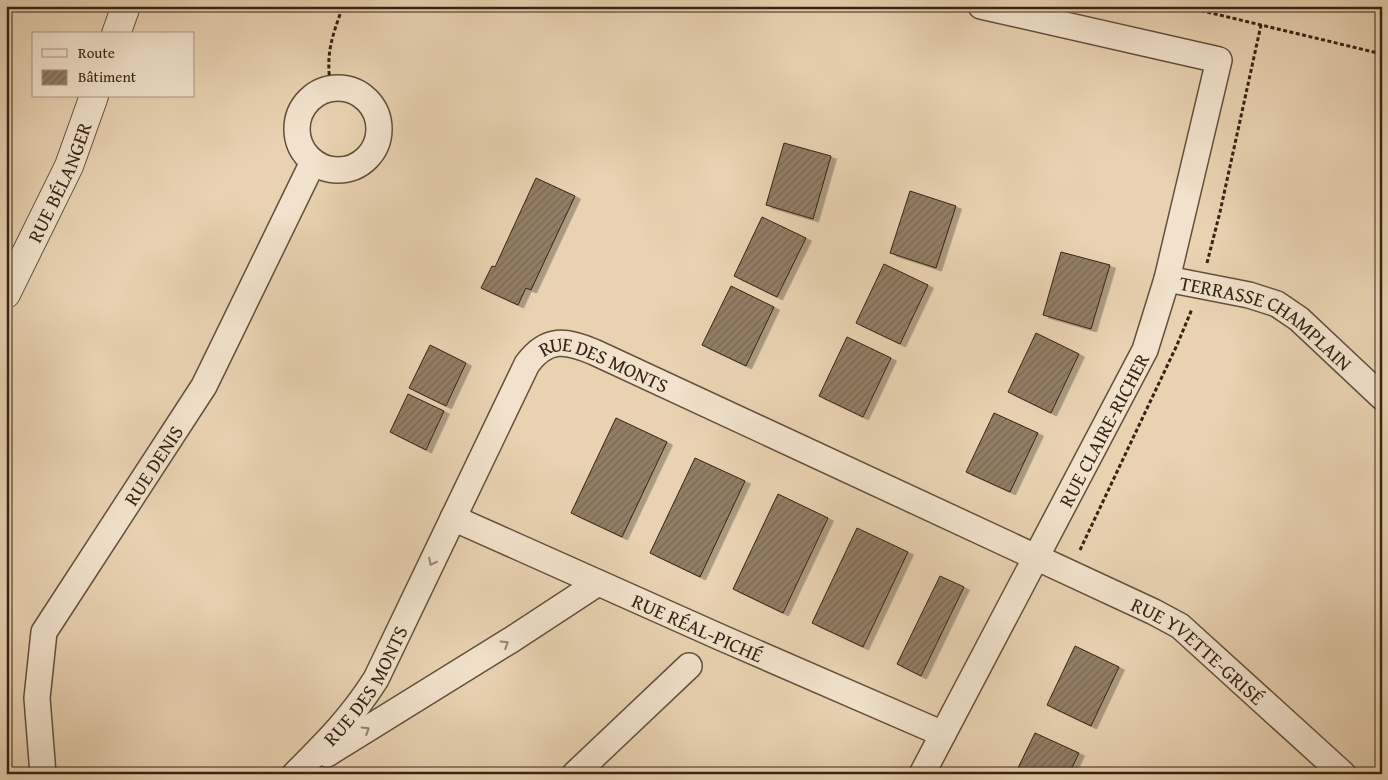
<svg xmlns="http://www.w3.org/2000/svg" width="1388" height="780" font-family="'Gentium Book Plus',serif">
  <defs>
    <pattern id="building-hatch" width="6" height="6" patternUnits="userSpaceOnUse" patternTransform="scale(1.25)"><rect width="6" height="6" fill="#927e66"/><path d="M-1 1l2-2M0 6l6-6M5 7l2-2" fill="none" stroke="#786753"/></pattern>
    <filter id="shadow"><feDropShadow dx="5.5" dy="3" stdDeviation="0" flood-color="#0004"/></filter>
  </defs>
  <rect width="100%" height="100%" fill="#e8d2b1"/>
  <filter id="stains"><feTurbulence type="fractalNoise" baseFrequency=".004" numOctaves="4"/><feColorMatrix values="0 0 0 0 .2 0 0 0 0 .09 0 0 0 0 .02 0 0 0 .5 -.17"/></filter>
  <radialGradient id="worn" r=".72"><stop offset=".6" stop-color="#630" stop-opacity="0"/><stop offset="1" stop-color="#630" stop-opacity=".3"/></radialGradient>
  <g fill="url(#building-hatch)" stroke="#352415" filter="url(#shadow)">
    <polygon points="784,143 831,156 813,219 766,205"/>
    <polygon points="536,178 575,196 531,290 526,288 518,305 481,288 492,266 495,267"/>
    <polygon points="910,191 956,206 936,268 890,253"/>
    <polygon points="762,217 806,238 777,297 734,276"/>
    <polygon points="1061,252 1110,265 1091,329 1043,315"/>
    <polygon points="884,264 928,285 900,344 856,323"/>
    <polygon points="731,286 774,307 746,366 702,345"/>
    <polygon points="1036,333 1079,354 1051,413 1008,392"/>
    <polygon points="847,337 891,358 863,417 819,396"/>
    <polygon points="430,345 466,363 446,406 409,388"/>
    <polygon points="408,394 444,411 426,450 390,432"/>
    <polygon points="994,413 1038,433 1010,492 966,472"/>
    <polygon points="616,418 667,442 622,537 571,513"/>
    <polygon points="695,458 745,481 700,577 650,553"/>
    <polygon points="778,494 828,518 783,613 733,589"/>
    <polygon points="857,528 908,552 863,647 812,623"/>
    <polygon points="940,576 964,587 921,676 897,664"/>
    <polygon points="1075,646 1119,667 1091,726 1047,705"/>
    <polygon points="1035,733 1079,753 1069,774 1015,774"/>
  </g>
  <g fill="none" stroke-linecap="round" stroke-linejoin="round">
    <defs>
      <g id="minor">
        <circle cx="338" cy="129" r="41"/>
        <path id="s1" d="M1167,279L1249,295L1277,304L1299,319L1382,397"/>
        <path id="s2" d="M453,518L722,638L943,734"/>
        <polyline points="327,754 511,640 598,583"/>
        <path id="s3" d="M43,774L37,698L44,632L204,386L313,162"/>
        <path id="s4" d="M295,774C327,742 352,717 376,679L527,364C547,337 566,340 594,352L1154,612L1180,626L1343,774"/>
        <polyline points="575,774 689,666"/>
        <path id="s5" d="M922,774L1145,350L1167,279L1219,60L981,6"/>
      </g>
      <g id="tertiary">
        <polyline points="116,34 126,6"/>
        <path id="s6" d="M6,294L69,166L94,96"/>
      </g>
    </defs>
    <use href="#minor" stroke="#62503c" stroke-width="28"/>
    <use href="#tertiary" stroke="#62503c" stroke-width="30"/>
    <g stroke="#352415" stroke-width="3" stroke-dasharray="4 2.5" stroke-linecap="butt">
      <polyline points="1182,6 1382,54"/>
      <path d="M331,88C325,54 332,37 343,6"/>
      <polyline points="1207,263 1220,212 1261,25"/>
      <polyline points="1080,550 1177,345 1192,309"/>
    </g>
    <use href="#minor" stroke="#f0e2cc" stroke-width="25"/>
    <use href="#tertiary" stroke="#f0e2cc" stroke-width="28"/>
  </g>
  <defs><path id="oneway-chevron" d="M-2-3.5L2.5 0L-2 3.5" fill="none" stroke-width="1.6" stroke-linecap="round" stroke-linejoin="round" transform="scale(1.25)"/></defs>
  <g stroke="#928370">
    <use href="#oneway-chevron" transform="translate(432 562) rotate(116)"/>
    <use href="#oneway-chevron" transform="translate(505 644) rotate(-32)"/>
    <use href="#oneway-chevron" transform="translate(366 730) rotate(-32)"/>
  </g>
  <g text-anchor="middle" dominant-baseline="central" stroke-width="4" stroke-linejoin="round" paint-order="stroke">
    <g font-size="20" fill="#352415" stroke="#f0e2cc">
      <text stroke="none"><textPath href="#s6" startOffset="124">RUE BÉLANGER</textPath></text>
      <text stroke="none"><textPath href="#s1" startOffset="111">TERRASSE CHAMPLAIN</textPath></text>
      <text stroke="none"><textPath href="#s4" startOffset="562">RUE DES MONTS</textPath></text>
      <text stroke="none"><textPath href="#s5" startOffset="389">RUE CLAIRE-RICHER</textPath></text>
      <text stroke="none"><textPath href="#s3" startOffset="342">RUE DENIS</textPath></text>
      <text stroke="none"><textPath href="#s2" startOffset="268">RUE RÉAL-PICHÉ</textPath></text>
      <text stroke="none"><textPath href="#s4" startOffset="1226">RUE YVETTE-GRISÉ</textPath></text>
      <text stroke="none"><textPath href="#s4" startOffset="114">RUE DES MONTS</textPath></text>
    </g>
  </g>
  <rect width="1388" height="780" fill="none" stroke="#e8d2b1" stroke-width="25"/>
  <rect x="8" y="8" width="1373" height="765" fill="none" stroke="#352415" stroke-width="2.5"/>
  <rect x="12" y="12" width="1363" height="755" fill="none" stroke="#352415"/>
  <rect x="32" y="32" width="162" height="65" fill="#f0e2cc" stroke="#a59683"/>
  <rect x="42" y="49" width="25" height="8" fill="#f0e2cc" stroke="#a59683"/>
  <text x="78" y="58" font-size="15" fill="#352415">Route</text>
  <rect x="42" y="70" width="25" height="15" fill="url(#building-hatch)" stroke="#a59683"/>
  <text x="78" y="82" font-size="15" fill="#352415">Bâtiment</text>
  <rect width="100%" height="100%" filter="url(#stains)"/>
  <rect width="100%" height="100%" fill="url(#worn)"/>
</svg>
